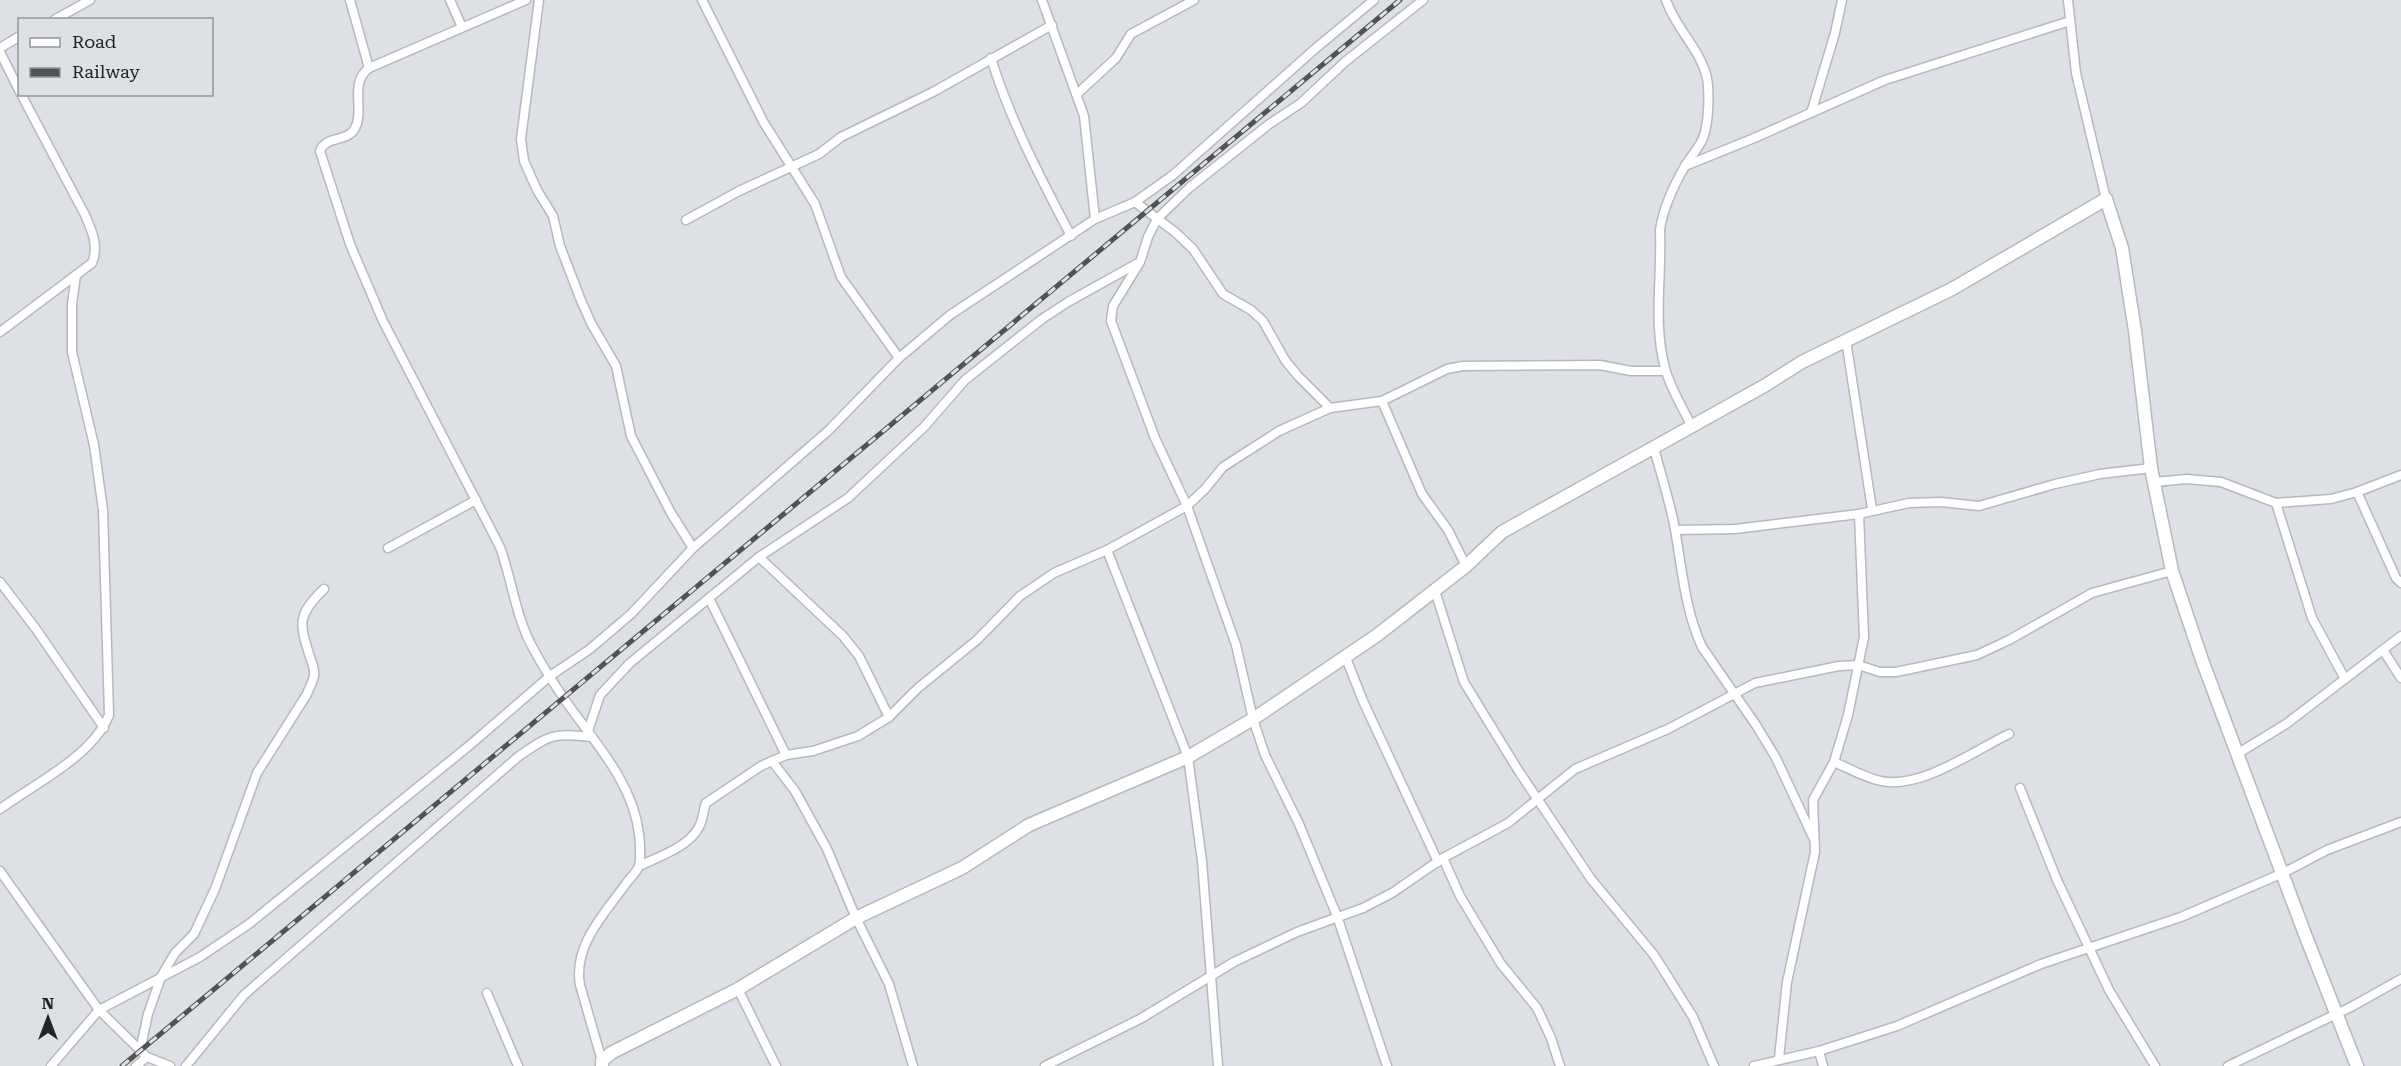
<svg xmlns="http://www.w3.org/2000/svg" width="2401" height="1066" font-family="'Roboto Serif',serif">
  <rect width="100%" height="100%" fill="#dde0e5"/>
  <g fill="none" stroke-linecap="round" stroke-linejoin="round">
    <defs>
      <g id="street">
        <polyline points="350,0 369,68"/>
        <polyline points="450,0 462,27"/>
        <path d="M526,0L369,68C348,84 366,111 354,130C346,142 325,136 320,151L350,244L383,321L500,547C512,580 516,619 534,650C543,667 554,684 565,700C594,742 633,782 639,834C640,842 641,859 639,866C637,872 629,879 625,885C604,914 573,946 580,985L602,1061"/>
        <polyline points="539,0 521,139 524,161 537,190 553,216 560,246 580,298 591,323 616,366 631,436 671,513 693,548"/>
        <polyline points="702,0 764,123 815,204 841,277 899,358"/>
        <polyline points="1042,0 1084,116 1095,219"/>
        <path d="M1666,0C1675,27 1698,47 1706,74C1710,88 1709,124 1703,138C1699,148 1691,156 1685,166C1674,185 1663,209 1660,230C1662,275 1653,325 1665,368C1670,388 1683,408 1692,427"/>
        <polyline points="2068,0 2076,73 2106,199"/>
        <polyline points="54,20 90,0"/>
        <polyline points="0,48 20,36"/>
        <polyline points="0,52 20,92"/>
        <path d="M991,58C1010,120 1041,179 1071,236"/>
        <polyline points="1077,94 1116,58 1131,34 1194,0"/>
        <polyline points="1811,113 1835,33 1842,0"/>
        <polyline points="1685,166 1752,139 1885,80 2070,21"/>
        <polyline points="1135,202 1175,232 1193,249 1223,294 1251,310 1263,321 1285,360 1298,376 1330,408"/>
        <polyline points="686,220 739,191 819,154 841,137 933,92 1052,25"/>
        <path d="M0,332L92,263C99,246 92,231 85,215L21,94"/>
        <polyline points="1846,340 1872,509"/>
        <polyline points="1382,401 1422,494 1448,530 1466,566"/>
        <path d="M1654,448C1661,475 1670,502 1675,529C1682,569 1685,610 1702,647L1756,725L1776,758L1813,837"/>
        <polyline points="2154,482 2187,479 2221,482 2276,503 2331,499 2357,492 2401,475"/>
        <polyline points="2357,492 2396,578 2401,583"/>
        <polyline points="2276,503 2312,618 2345,679"/>
        <polyline points="1675,530 1735,529 1859,514 1909,503 1941,502 1979,506 2055,484 2100,474 2151,468"/>
        <polyline points="388,548 476,500"/>
        <polyline points="1107,550 1188,757 1202,861 1218,1066"/>
        <polyline points="759,557 843,636 859,656 889,717"/>
        <polyline points="0,582 36,629 104,728"/>
        <polyline points="1435,591 1464,682 1518,770 1591,879 1654,955 1693,1017 1714,1066"/>
        <polyline points="709,598 786,755"/>
        <polyline points="2383,650 2401,678"/>
        <polyline points="1346,658 1363,701 1438,862"/>
        <polyline points="588,731 600,695 630,663 759,557 848,498 924,427 965,380 1042,319 1068,302 1138,263"/>
        <polyline points="2237,754 2286,724 2401,636"/>
        <polyline points="772,761 795,791 827,849 856,918 889,984 913,1066"/>
        <path d="M1834,762C1848,768 1862,776 1877,780C1918,792 1973,751 2009,734"/>
        <polyline points="2020,788 2057,880 2109,990 2155,1066"/>
        <path d="M0,809C34,784 93,756 109,715L103,510L94,445L72,352V304L76,275"/>
        <polyline points="1443,858 1460,896 1501,964 1537,1008 1551,1038 1560,1066"/>
        <path d="M639,866C658,857 689,847 699,827C703,820 703,811 706,803L761,766L786,755L813,751L858,736L889,717L918,688L977,640L1020,596L1054,573L1107,550L1187,506L1205,489L1223,467L1279,431L1330,408L1382,401L1447,369L1463,366L1600,365L1631,371H1665"/>
        <polyline points="0,871 99,1010 147,1057 170,1066"/>
        <polyline points="738,989 776,1066"/>
        <polyline points="487,993 518,1066"/>
        <path d="M140,1051L148,1014L161,977L175,953L194,934L215,889L257,773L307,694C309,688 313,682 314,676C315,669 312,663 310,657C299,623 297,615 324,589"/>
        <polyline points="1819,1051 1823,1066"/>
        <polyline points="1779,1058 1787,982 1815,852 1813,800 1834,762 1848,715 1864,637 1859,514"/>
        <polyline points="51,1066 99,1010 200,957 249,924 470,745 550,676 590,649 631,614 693,548 828,431 899,358 950,315 1095,219 1135,202 1173,175 1316,48 1374,0"/>
        <polyline points="136,1066 147,1057"/>
        <path d="M186,1066L244,995L519,756C551,734 553,733 592,737"/>
        <polyline points="1045,1066 1140,1019 1234,962 1297,932 1363,908 1392,893 1443,858 1508,823 1575,769 1668,729 1755,683 1839,666 1858,665 1880,672 1896,672 1977,655 2009,640 2092,593 2172,571"/>
        <polyline points="1387,1066 1337,916 1299,824 1265,755 1253,719 1236,645 1187,506 1155,438 1111,321 1113,306 1140,262 1148,237 1157,219 1189,188 1268,125 1301,103 1346,61 1423,0"/>
        <polyline points="1754,1066 1819,1051 1897,1026 2041,964 2181,917 2283,873 2327,850 2401,822"/>
        <polyline points="2228,1066 2351,1007 2401,979"/>
      </g>
      <polyline id="secondary" points="602,1066 602,1061 611,1053 738,989 856,918 962,868 1029,825 1188,757 1253,719 1376,636 1466,566 1502,532 1764,386 1802,362 1952,289 2106,199 2122,248 2135,331 2151,468 2172,571 2202,660 2306,937 2357,1066"/>
    </defs>
    <use href="#street" stroke="#b6b8bd" stroke-width="11"/>
    <use href="#secondary" stroke="#b6b8bd" stroke-width="15"/>
    <use href="#street" stroke="#fff" stroke-width="8"/>
    <use href="#secondary" stroke="#fff" stroke-width="12"/>
    <defs>
      <polyline id="rail" points="122,1066 1400,0"/>
    </defs>
    <use href="#rail" stroke="#515255" stroke-width="5"/>
    <use href="#rail" stroke="#dde0e5" stroke-width="3" stroke-dasharray="9" stroke-linecap="butt"/>
  </g>
  <rect x="18" y="18" width="195" height="78" fill="#dde0e5" stroke="#939599" stroke-width="1.5"/>
  <rect x="30" y="38" width="30" height="9" fill="#ffffff" stroke="#939599" stroke-width="1.5"/>
  <text x="72" y="48" font-size="18" fill="#232426">Road</text>
  <rect x="30" y="68" width="30" height="9" fill="#515255" stroke="#939599" stroke-width="1.5"/>
  <text x="72" y="78" font-size="18" fill="#232426">Railway</text>
  <g transform="translate(48 1018)" stroke="#dde0e5" stroke-width="4.5" paint-order="stroke">
  <path d="M0-4.5L10 22L0 15L-10 22Z" fill="#232426"/>
  <text y="-9" font-size="16" font-weight="bold" text-anchor="middle" fill="#232426">N</text>
  </g>
</svg>
